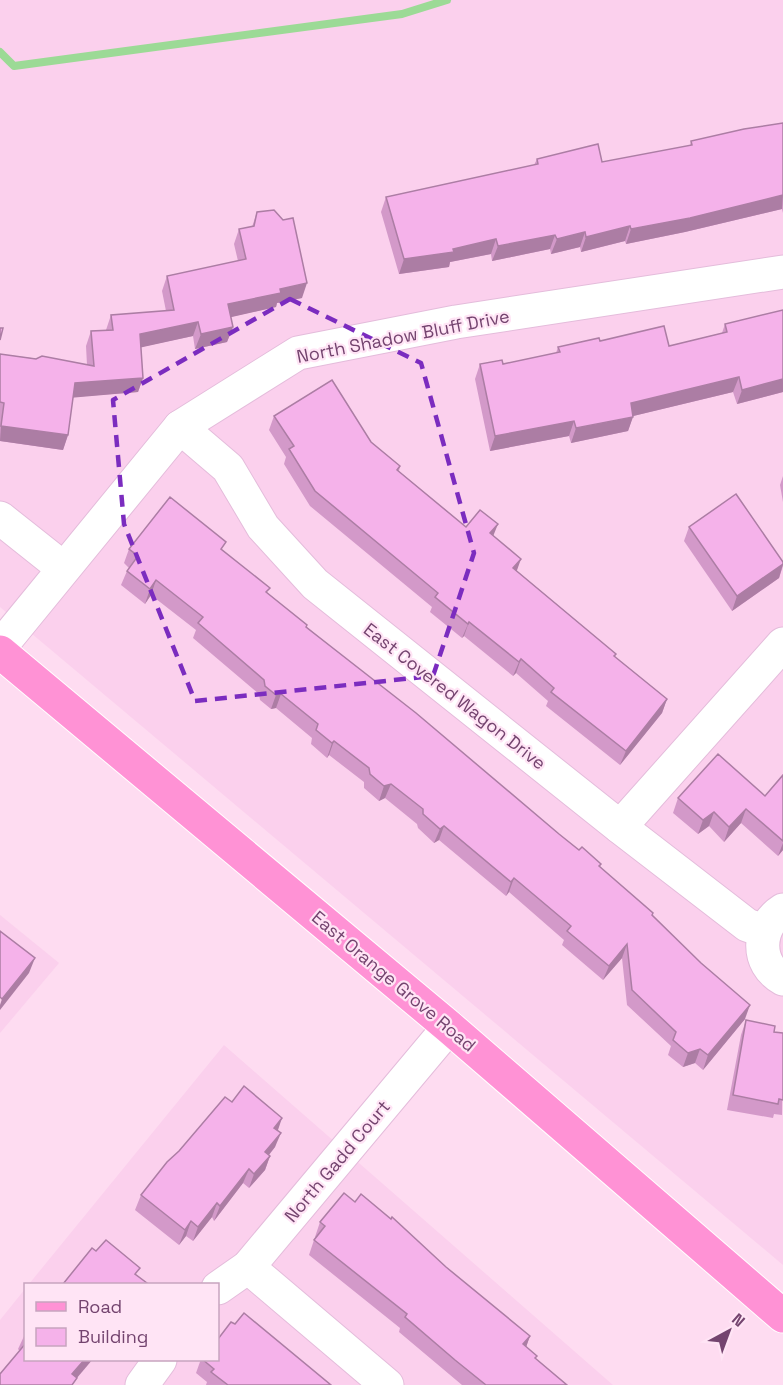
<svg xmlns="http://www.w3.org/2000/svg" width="783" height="1385" font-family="'Space Grotesk',sans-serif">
  <rect width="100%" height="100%" fill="#fedcf1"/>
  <g fill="#fbd0ed">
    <polygon points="0,0 783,0 783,1265 0,607"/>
    <polygon points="0,915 59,963 0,1033"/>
    <polygon points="224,1045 613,1385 0,1385 0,1320 25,1289 26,1360 218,1360 218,1284 29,1284"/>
  </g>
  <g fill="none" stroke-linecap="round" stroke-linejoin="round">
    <polyline stroke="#9cda96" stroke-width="8" points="0,52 14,66 402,14 447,0"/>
    <defs>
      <g id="minor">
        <polyline points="180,427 228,468 263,527 315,584 620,827 747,925 764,931"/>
        <polyline points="0,518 63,568"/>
        <polyline points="0,647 180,427 298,353 456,322 783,272"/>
        <polyline points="620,827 783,644"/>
        <path d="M783,910C757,926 755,964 783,979"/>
        <polyline points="248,1267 387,1385"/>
        <polyline points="218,1288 248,1267 449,1027"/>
        <polyline points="142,1385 160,1360"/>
      </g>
      <polyline id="major" points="0,652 449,1027 783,1316"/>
    </defs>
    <use href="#minor" stroke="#e4bcdb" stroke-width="35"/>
    <use href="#major" stroke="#fff" stroke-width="35"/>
    <use href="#minor" stroke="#fff" stroke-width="33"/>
    <use href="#major" stroke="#ff92d5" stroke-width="33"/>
  </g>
  <g fill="#d399c9">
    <polygon points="783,123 783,213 782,209 685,232 626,244 625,241 581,252 580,247 551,254 550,249 492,261 491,254 450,262 449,267 399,274 381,212 386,197 534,165 537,159 602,162 690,146 691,141"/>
    <polygon points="257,212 302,298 277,303 276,307 230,317 233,327 227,342 195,349 193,336 141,347 143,378 138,392 73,397 68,435 63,450 0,441 0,354 87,365 86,346 91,331 106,330 111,315 166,311 162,291 167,276 238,261 234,244 239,229 252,227"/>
    <polygon points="783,310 783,392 737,404 733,392 633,416 628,431 571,443 569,436 490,451 475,379 480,364 503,364 556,353 558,347 600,341 669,346 722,333 725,324"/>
    <polygon points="274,416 371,442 400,466 399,471 466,527 493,536 517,571 616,654 615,657 667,699 662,713 620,765 546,706 548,701 516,673 513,676 464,636 462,638 430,612 432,607 310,506 284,464 286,457 269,430"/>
    <polygon points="783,476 783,502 780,485"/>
    <polygon points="689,527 783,562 783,566 779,578 732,611 684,541"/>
    <polygon points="129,549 223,551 268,593 307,627 559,834 579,850 601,864 600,867 652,916 745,1019 703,1070 695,1063 683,1067 668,1055 671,1046 627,1005 622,958 603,980 562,945 564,940 509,892 506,896 439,840 434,843 418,828 417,824 385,798 379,801 364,788 364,782 329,755 327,758 311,744 312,738 276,708 271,709 260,700 259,694 193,638 196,630 151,595 145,604 121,585 127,571 129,568 124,563"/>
    <polygon points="783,775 783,850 778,856 741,823 724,842 709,826 698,834 673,813 678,798 765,796"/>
    <polygon points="746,1020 774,1032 783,1033 782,1115 774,1114 773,1118 727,1110 741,1035"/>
    <polygon points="232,1102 278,1131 275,1147 269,1155 270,1156 265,1170 249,1188 243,1183 214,1221 212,1217 193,1241 186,1236 179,1245 135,1210 141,1195"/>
    <polygon points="320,1222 446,1267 530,1336 526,1347 536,1359 567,1385 462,1385 399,1332 400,1328 309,1255 314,1240 316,1238 315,1237"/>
    <polygon points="26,1332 26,1359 18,1349"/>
    <polygon points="201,1359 218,1359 331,1385 206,1385 207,1382 196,1373"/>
  </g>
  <g fill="#ac7da4">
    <polygon points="783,195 782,209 685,232 626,244 631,229"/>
    <polygon points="630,226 625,241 581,252 586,237"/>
    <polygon points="585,232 580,247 551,254 557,239"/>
    <polygon points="555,235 550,249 492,261 498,246"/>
    <polygon points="496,239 491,254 450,262 449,267 399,274 404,259"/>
    <polygon points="307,283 302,298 277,303 276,307 223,319 228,304 280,289"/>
    <polygon points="198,322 193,336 134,349 140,334"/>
    <polygon points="233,327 227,342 195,349 201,334"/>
    <polygon points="739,377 733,392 625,418 631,403"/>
    <polygon points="143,378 138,392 69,398 75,383"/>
    <polygon points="783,379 783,392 737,404 742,390"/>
    <polygon points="633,417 628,431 571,443 576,428"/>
    <polygon points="574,421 569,436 490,451 495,436"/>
    <polygon points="1,426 68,435 63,450 0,441"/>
    <polygon points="498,524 492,539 490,533"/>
    <polygon points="521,559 516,573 513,568"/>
    <polygon points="783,564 779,578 732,611 737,596"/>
    <polygon points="156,580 151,595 145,604 150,589"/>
    <polygon points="469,622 464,636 462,638 468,624"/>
    <polygon points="521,659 516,673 513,676 519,662"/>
    <polygon points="281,694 276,708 271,709 276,695"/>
    <polygon points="667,699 662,713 620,765 626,751"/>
    <polygon points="334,741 329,755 327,758 332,743"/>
    <polygon points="391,784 385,798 379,801 384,786"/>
    <polygon points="746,809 741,823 724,842 729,827"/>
    <polygon points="714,812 709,826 698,834 703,820"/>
    <polygon points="444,826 439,840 434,843 440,829"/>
    <polygon points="783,843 783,850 778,856"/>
    <polygon points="514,878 509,892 506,896 511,882"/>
    <polygon points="627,944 622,958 603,980 609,966"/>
    <polygon points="35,958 29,973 0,1010 0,1005 2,999"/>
    <polygon points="750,1005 745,1019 703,1070 708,1055"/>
    <polygon points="700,1049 695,1063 683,1067 688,1053"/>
    <polygon points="282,1118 277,1133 274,1128"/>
    <polygon points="281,1133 275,1147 260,1166 265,1152"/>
    <polygon points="270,1156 265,1170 249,1188 254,1174"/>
    <polygon points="249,1169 243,1183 214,1221 220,1206"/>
    <polygon points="217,1203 212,1217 193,1241 198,1227"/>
    <polygon points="191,1221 186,1236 179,1245 185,1230"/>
    <polygon points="530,1336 525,1350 523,1344"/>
    <polygon points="85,1359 93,1359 71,1385 72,1374"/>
  </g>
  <g fill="#f5b2ea" stroke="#ac7da4" stroke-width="1.5">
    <polygon points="783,123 783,195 690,218 631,229 630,226 586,237 585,232 557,239 555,235 498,246 496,239 453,249 454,252 404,259 386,197 538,164 537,159 598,144 602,162 692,145 691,141 744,129"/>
    <polygon points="274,210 283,220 293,218 307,283 280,289 281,293 228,304 233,327 201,334 198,322 140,334 143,378 75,383 68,435 1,426 4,403 0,402 0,354 36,359 42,356 94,366 91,331 113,330 111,315 174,310 167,276 246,259 239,229 254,226 257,212"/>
    <polygon points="783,310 783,379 742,390 739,377 631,403 633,417 576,428 574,421 495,436 480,364 502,360 503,364 560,352 558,347 599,338 600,341 664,326 669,346 727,332 725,324"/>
    <polygon points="0,328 3,328 0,340"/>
    <polygon points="332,380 371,442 400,466 397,470 466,527 480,510 498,524 490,533 521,559 513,568 616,654 614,656 667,699 626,751 551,692 554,688 521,659 519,662 469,622 468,624 435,597 438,593 315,491 289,449 294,446 274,416"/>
    <polygon points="736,494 783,562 783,564 737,596 689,527"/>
    <polygon points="170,497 226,542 221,549 270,588 266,592 307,625 306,627 416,713 559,834 579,850 582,847 601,864 599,866 653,913 652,915 701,963 750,1005 708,1055 700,1049 688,1053 673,1040 676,1032 632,990 627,944 609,966 567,931 571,926 514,878 511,882 444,826 440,829 423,814 423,809 391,784 384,786 370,774 369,768 334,741 332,743 316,730 318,724 281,694 276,695 265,686 264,680 198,623 203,617 156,580 150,589 127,571 138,556 129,549"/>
    <polygon points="718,754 765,796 783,775 783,841 746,809 729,827 714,812 703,820 678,798"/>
    <polygon points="0,931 35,958 2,999 0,997"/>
    <polygon points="746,1020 775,1026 774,1032 783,1033 783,1100 779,1099 778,1104 733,1095"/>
    <polygon points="244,1086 282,1118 274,1128 281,1133 265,1152 270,1156 254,1174 249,1169 220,1206 217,1203 198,1227 191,1221 185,1230 141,1195 167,1162 179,1151 225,1097 232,1102"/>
    <polygon points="344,1193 355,1202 361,1194 391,1219 392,1217 446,1267 530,1336 523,1344 537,1356 535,1358 567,1385 486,1385 455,1360 405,1317 407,1314 314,1240 325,1226 320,1222"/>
    <polygon points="106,1240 140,1268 135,1274 147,1283 145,1284 63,1284 92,1248 96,1251"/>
    <polygon points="244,1313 331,1385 228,1385 211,1372 214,1369 202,1359 218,1359 218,1339 231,1322 235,1324"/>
    <polygon points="26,1343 26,1359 85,1359 72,1374 77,1378 72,1385 0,1385 0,1374"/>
  </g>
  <path fill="none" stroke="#7b2cbf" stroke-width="4.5" stroke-dasharray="12 8" stroke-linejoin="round" d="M290,299L421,363L474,553L433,676L195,701L124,524L113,400Z"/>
  <g text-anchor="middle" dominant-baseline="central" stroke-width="4.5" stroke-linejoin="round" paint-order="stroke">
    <g font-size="18" fill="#74446f" stroke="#ffe4f5">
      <text transform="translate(403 336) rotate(-11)">North Shadow Bluff Drive</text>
      <text transform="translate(455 696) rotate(38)">East Covered Wagon Drive</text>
      <text transform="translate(394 981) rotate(40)">East Orange Grove Road</text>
      <text transform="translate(337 1161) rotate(-50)">North Gadd Court</text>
    </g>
  </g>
  <rect x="24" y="1283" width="195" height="78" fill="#ffe4f5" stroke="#c7a4bf" stroke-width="1.5"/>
  <rect x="36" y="1302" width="30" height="9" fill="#ff92d5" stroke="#c7a4bf" stroke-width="1.5"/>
  <text x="78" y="1313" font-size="18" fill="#74446f">Road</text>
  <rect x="36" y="1328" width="30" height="18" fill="#f5b2ea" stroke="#c7a4bf" stroke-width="1.5"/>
  <text x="78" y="1343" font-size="18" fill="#74446f">Building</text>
  <g transform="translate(729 1331) rotate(41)" stroke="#ffe4f5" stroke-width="4.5" paint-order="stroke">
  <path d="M0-4.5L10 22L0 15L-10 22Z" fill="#74446f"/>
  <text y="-9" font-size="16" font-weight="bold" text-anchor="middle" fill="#74446f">N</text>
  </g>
</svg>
